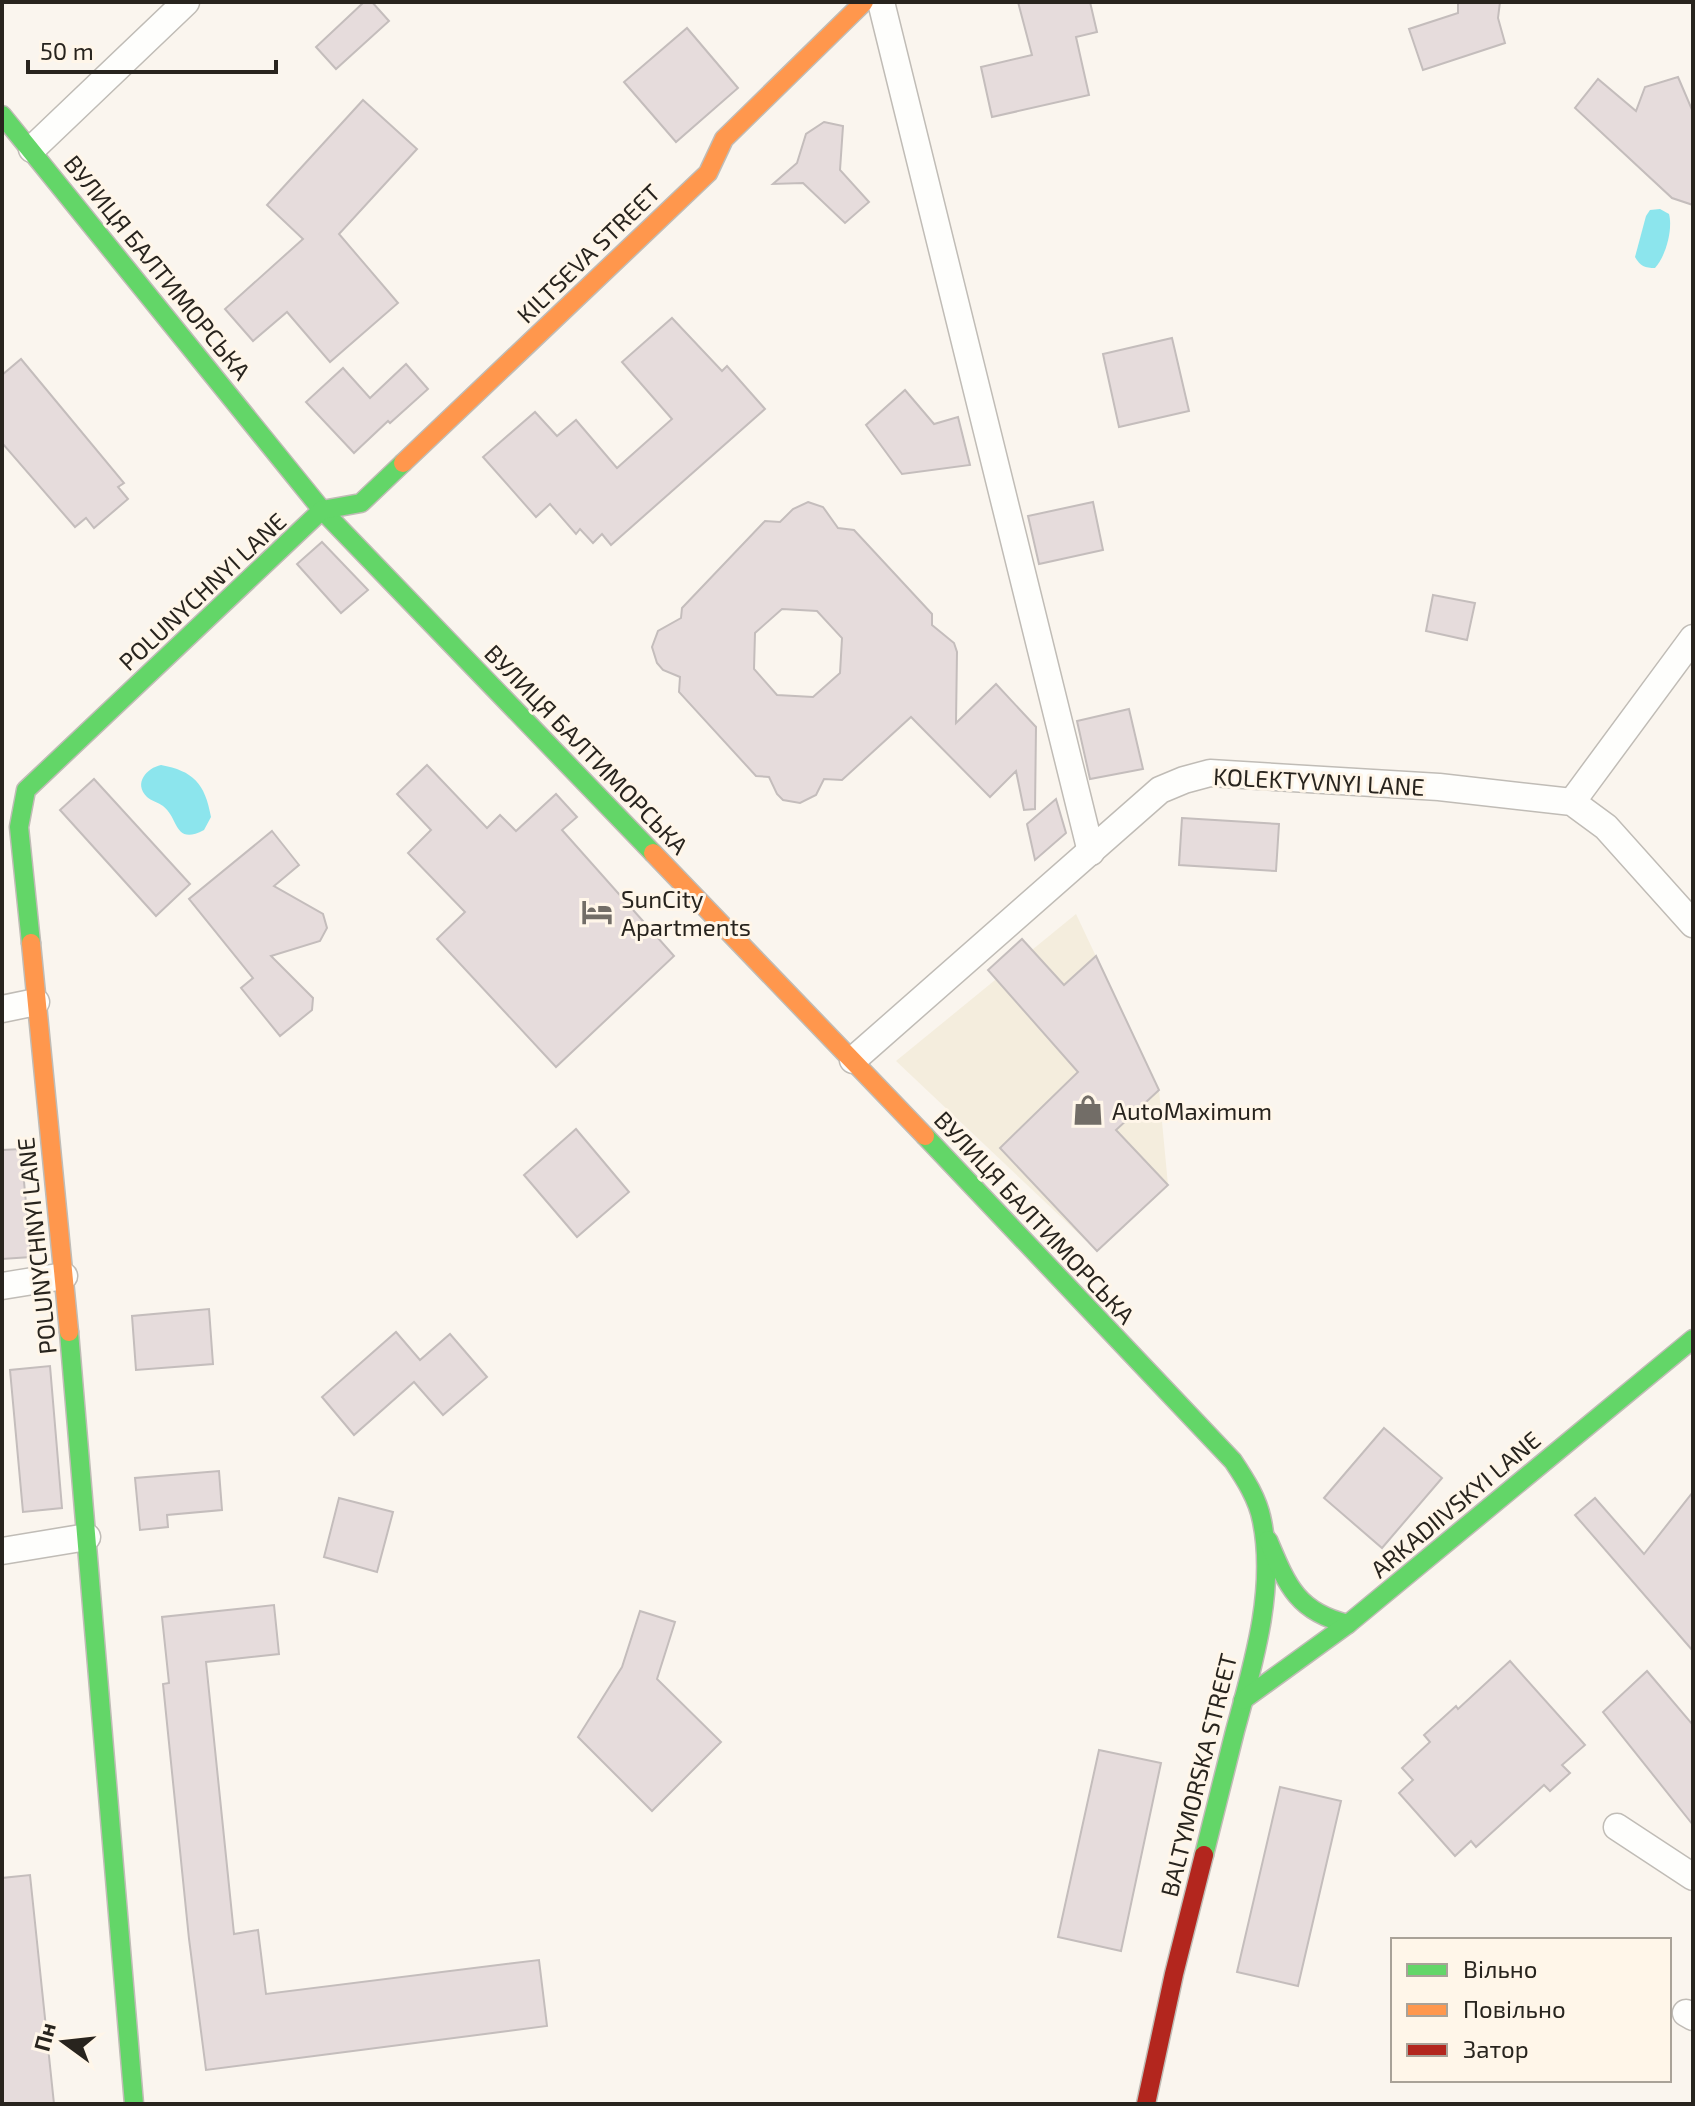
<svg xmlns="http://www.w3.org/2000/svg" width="1695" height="2106" font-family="'Exo 2',sans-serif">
  <rect width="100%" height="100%" fill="#faf5ee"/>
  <polygon fill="#f4eddd" points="1076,914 1159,1090 1168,1185 1097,1251 896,1061"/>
  <g fill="#8ce5ed">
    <path d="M1660,209L1669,214C1673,229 1666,256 1655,268C1645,268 1640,266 1635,257L1646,216L1650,210Z"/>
    <path d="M161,765C193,771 205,783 211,817L204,830C174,846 179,818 163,806C158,802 151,801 147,797C133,783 147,768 161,765Z"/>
  </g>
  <g fill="#e6dcdc" stroke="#c4bdbc" stroke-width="2" fill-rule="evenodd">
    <polygon points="364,2 372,2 389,21 336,69 316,47"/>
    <polygon points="1018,2 1090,2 1097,32 1076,37 1089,95 992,117 981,67 1032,55"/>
    <polygon points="1458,2 1500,2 1498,18 1505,43 1423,70 1409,29 1458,13"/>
    <polygon points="687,28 738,88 676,142 624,82"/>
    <polygon points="1678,77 1693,112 1693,205 1672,198 1575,108 1598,79 1636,111 1645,87"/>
    <polygon points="363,100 417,149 339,234 398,303 330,362 287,312 253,341 225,309 303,239 267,205"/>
    <polygon points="824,122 843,126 840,170 869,202 845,223 803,183 773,184 797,163 806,134"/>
    <polygon points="672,318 722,371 727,366 765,409 611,545 602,534 593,543 580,529 576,534 550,504 536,517 483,457 535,412 557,436 576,420 617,468 672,419 622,362"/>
    <polygon points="1172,338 1189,411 1119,427 1103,354"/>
    <polygon points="21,359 124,483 118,487 128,499 94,528 86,518 75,527 2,443 2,375"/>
    <polygon points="406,364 428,389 390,423 388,421 354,453 306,402 343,368 370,398"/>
    <polygon points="905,390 934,424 958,417 970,465 902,474 866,425"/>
    <path d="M808,502L823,507L838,528L854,530L932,614V625L954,643L957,652L956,723L996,684L1036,727L1035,809L1024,810L1016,771L990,797L911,717L842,780L824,779L816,795L800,803L783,800L777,794L769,777L756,776L679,692L680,677L663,670L657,663L652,647L658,631L681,618L682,608L765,521L780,522L793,509ZM782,609L817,611L842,638L840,673L813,697L777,695L754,669L755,633Z"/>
    <polygon points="1093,502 1103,550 1039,564 1028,516"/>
    <polygon points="322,542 368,590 341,613 297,564"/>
    <polygon points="1433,595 1475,603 1467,640 1426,631"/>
    <polygon points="1129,709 1143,769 1090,779 1077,721"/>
    <polygon points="427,765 487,828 500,815 516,831 556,794 577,817 562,830 674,956 556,1067 437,939 465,912 408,853 431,830 397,794"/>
    <polygon points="94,779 190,884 156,916 60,810"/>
    <polygon points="1056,799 1066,833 1035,860 1027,824"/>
    <polygon points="1182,818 1279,824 1276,871 1179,865"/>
    <polygon points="272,831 299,865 274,886 323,914 327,928 320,941 271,956 313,998 312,1010 280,1036 241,988 253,978 189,899"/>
    <polygon points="1022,939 1064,985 1096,956 1159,1090 1116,1130 1168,1185 1097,1251 1000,1148 1078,1072 988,970"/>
    <polygon points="576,1129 629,1192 577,1237 524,1175"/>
    <polygon points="21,1149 31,1257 2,1259 2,1150"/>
    <polygon points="209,1309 213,1364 136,1370 132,1316"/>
    <polygon points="396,1332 420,1360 450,1334 487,1377 443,1415 414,1382 354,1435 322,1397"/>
    <polygon points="50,1366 62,1508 23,1512 10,1370"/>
    <polygon points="1384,1428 1442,1478 1382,1548 1324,1498"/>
    <polygon points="219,1471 222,1510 167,1515 168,1527 140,1530 135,1478"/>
    <polygon points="1693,1492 1693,1651 1575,1515 1595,1498 1644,1554"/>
    <polygon points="339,1498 393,1512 377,1572 324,1557"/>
    <polygon points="274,1605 279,1654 206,1662 234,1934 258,1930 266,1994 539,1960 547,2026 206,2070 189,1939 163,1684 169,1683 162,1617"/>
    <polygon points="640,1611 675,1622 657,1679 721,1742 652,1811 578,1737 622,1667"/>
    <polygon points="1510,1661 1585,1745 1562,1765 1570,1773 1550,1791 1544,1785 1476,1847 1471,1841 1455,1856 1399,1793 1413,1780 1402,1768 1430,1742 1424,1735 1456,1706 1458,1709"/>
    <polygon points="1647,1671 1693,1725 1693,1825 1603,1712"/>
    <polygon points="1099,1750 1161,1763 1121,1951 1058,1937"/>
    <polygon points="1280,1787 1341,1801 1298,1986 1237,1972"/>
    <polygon points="30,1875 54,2104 2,2104 2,1878"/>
  </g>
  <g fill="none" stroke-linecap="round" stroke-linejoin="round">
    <defs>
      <g id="street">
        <polyline points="881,2 1091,852"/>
        <polyline points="32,149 186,2"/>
        <polyline points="1572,802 1693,638"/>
        <polyline points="2,1009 36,1002"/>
        <polyline points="853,1060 1160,790 1184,780 1210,773 1439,787 1572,802 1606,827 1693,924"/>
        <polyline points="2,1286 64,1276"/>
        <polyline points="2,1551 87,1537"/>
        <polyline points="1617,1827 1693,1877"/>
        <polyline points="1686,2013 1693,2017"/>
      </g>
      <g id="fast">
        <polyline points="2,115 322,510 653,853"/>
        <polyline points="31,943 19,827 26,790 322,510 361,503 403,463"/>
        <path d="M925,1136L1233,1461C1245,1479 1258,1499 1262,1521C1276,1590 1253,1665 1235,1731C1225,1772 1214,1814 1204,1855"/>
        <polyline points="69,1332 134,2104"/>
        <path d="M1268,1540C1287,1585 1297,1612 1348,1624"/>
        <polyline points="1243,1700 1348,1624 1693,1339"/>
      </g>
      <g id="slow">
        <polyline points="403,463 708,173 724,139 864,2"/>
        <polyline points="653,853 925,1136"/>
        <polyline points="31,943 69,1332"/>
      </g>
      <polyline id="jam" points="1146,2104 1174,1974 1204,1855"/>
    </defs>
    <use href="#street" stroke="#c0bcb6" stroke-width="29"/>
    <use href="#fast" stroke="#c0bcb6" stroke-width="21"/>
    <use href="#slow" stroke="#c0bcb6" stroke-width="21"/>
    <use href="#jam" stroke="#c0bcb6" stroke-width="21"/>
    <use href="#street" stroke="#fefefc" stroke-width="26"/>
    <use href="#fast" stroke="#63d668" stroke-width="18"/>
    <use href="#slow" stroke="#ff974d" stroke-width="18"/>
    <use href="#jam" stroke="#b3261e" stroke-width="18"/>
  </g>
  <defs>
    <symbol id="hotel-bare" viewBox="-9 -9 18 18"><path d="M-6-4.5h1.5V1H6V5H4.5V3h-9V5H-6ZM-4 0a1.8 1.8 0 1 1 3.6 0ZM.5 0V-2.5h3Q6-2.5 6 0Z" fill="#726d67" stroke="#fff6e9" stroke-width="2.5" paint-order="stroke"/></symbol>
    <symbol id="shop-bare" viewBox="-9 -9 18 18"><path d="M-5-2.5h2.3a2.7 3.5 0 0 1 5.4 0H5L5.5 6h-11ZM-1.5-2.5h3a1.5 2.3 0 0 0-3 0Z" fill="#726d67" stroke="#fff6e9" stroke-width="2.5" paint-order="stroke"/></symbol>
  </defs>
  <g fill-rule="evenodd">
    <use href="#hotel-bare" x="575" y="890" width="44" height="44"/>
    <use href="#shop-bare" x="1066" y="1088" width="44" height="44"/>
  </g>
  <g text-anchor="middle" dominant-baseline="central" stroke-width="6" stroke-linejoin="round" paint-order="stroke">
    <g font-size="24" fill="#28241e" stroke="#fff6e9">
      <text transform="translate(588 253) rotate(-44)">KILTSEVA STREET</text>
      <text transform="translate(158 267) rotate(51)">ВУЛИЦЯ БАЛТИМОРСЬКА</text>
      <text transform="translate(202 591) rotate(-43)">POLUNYCHNYI LANE</text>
      <text transform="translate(587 749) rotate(46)">ВУЛИЦЯ БАЛТИМОРСЬКА</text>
      <text transform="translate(1319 781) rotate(3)">KOLEKTYVNYI LANE</text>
      <text transform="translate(1035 1217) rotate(47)">ВУЛИЦЯ БАЛТИМОРСЬКА</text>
      <text transform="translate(36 1246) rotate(-96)">POLUNYCHNYI LANE</text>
      <text transform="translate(1455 1504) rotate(-40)">ARKADIIVSKYI LANE</text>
      <text transform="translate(1198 1775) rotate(-76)">BALTYMORSKA STREET</text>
    </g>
    <g font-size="24" fill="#28241e" stroke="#fff6e9" text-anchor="start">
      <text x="621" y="898">SunCity<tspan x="621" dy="28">Apartments</tspan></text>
      <text x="1112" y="1110">AutoMaximum</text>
    </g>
  </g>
  <rect width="1695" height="2106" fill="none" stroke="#28241e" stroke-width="8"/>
  <rect x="1391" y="1938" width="280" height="144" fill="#fff6e9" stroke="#a9a298" stroke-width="2"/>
  <rect x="1407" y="1964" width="40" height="12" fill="#63d668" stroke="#a9a298" stroke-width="2"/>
  <text x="1463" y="1978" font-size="24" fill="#28241e">Вільно</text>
  <rect x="1407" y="2004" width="40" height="12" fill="#ff974d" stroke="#a9a298" stroke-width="2"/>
  <text x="1463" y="2018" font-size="24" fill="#28241e">Повільно</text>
  <rect x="1407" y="2044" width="40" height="12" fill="#b3261e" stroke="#a9a298" stroke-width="2"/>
  <text x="1463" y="2058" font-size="24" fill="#28241e">Затор</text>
  <g transform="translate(64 2042) rotate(285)" stroke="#fff6e9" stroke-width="6" paint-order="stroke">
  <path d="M0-6L14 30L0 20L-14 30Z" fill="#28241e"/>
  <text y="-12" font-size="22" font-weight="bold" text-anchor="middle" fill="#28241e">Пн</text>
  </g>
  <path d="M28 60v12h248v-12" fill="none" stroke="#28241e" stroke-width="4"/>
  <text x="40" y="60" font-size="24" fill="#28241e" stroke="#fff6e9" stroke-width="6" paint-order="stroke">50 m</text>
</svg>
